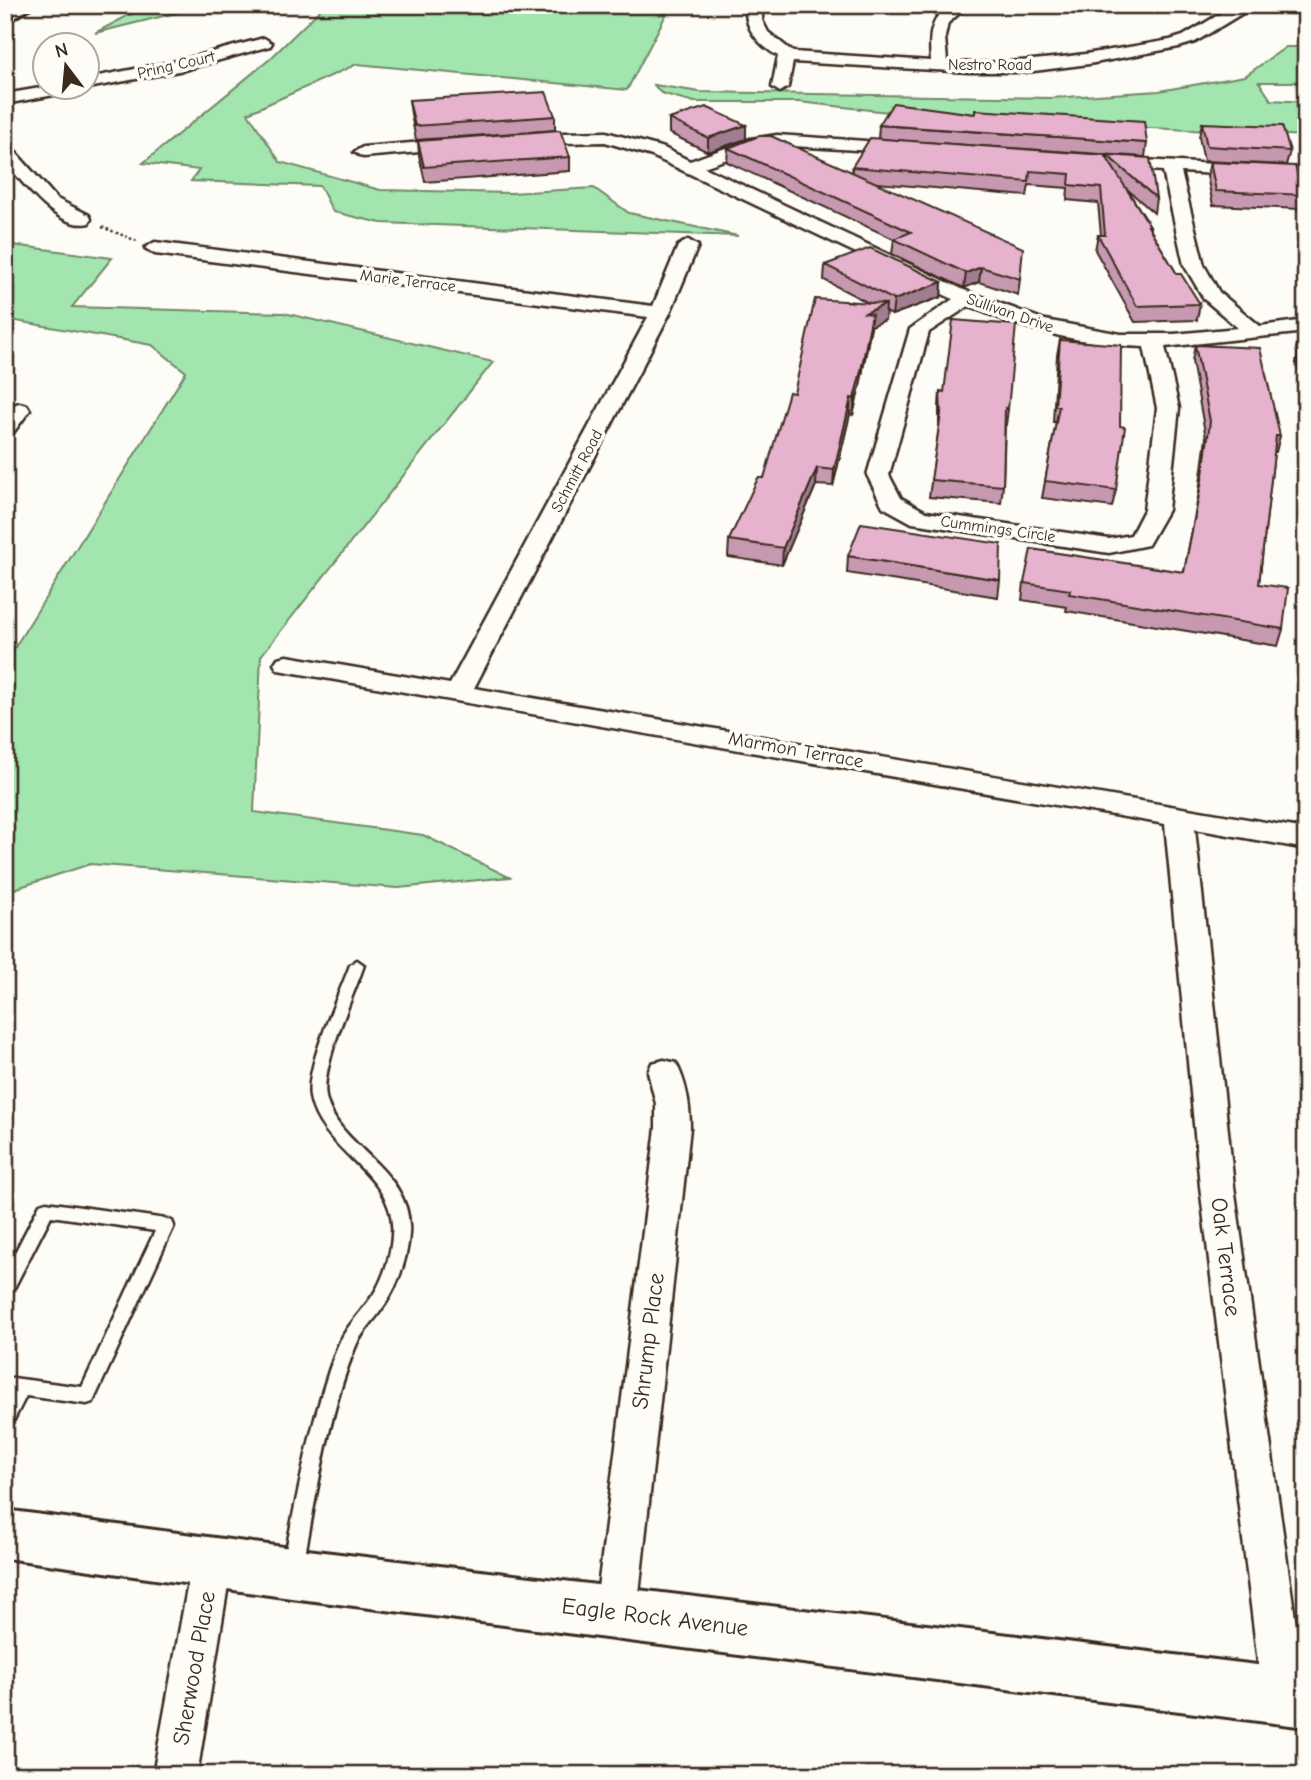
<svg xmlns="http://www.w3.org/2000/svg" width="1311" height="1780" font-family="'Comic Neue',sans-serif">
  <rect width="100%" height="100%" fill="#fdfcf7"/>
  <filter id="ink" filterUnits="userSpaceOnUse"><feTurbulence type="fractalNoise" baseFrequency=".0143" numOctaves="2"/><feDisplacementMap in="SourceGraphic" scale="14" xChannelSelector="R" yChannelSelector="G"/><feConvolveMatrix kernelMatrix="1 2 1 2 8 2 1 2 1" color-interpolation-filters="sRGB"/></filter>
  <g filter="url(#ink)">
    <g fill="#a3e5af" stroke="#6f8866" stroke-width="2">
      <polygon points="148,5 208,5 95,33"/>
      <polygon points="325,5 671,5 627,90 357,64 248,113 280,162 380,190 511,193 594,188 629,213 738,236 381,223 333,212 320,186 191,181 199,170 143,163 270,59"/>
      <polygon points="1286,47 1306,47 1306,82 1259,82 1271,100 1306,102 1306,136 924,116 799,102 694,102 661,93 654,85 700,92 1051,98 1159,91 1245,76"/>
      <polygon points="5,244 112,258 72,307 284,313 493,362 261,656 254,812 423,835 509,877 398,888 90,864 5,892 5,663 186,372 152,345 5,319"/>
    </g>
    <g fill="none" stroke-linecap="round" stroke-linejoin="round">
      <defs>
        <g id="service">
          <path d="M357,960L364,965C354,995 320,1067 326,1097C336,1147 414,1169 409,1234C407,1262 396,1291 379,1313C371,1324 360,1335 355,1348C328,1415 317,1494 303,1565L300,1571L293,1574L286,1571L283,1565C298,1493 311,1417 337,1348C345,1327 361,1313 373,1295C384,1278 391,1255 392,1235C398,1173 320,1153 310,1097C305,1067 339,995 350,965Z"/>
          <polygon points="46,1202 166,1219 172,1221 174,1226 93,1402 87,1404 26,1396 11,1426 5,1428 5,1401 9,1393 5,1393 5,1377 82,1387 155,1231 51,1216 11,1294 5,1296 5,1272 40,1204"/>
        </g>
        <g id="minor">
          <polygon points="17,5 35,5 5,24 5,12"/>
          <path d="M747,5H762V20L768,32L793,52L931,61C929,38 929,19 950,5H969L948,23L945,37L947,62C1024,66 1095,53 1170,40L1183,36L1235,5H1306V14L1251,8L1195,42L1179,47L1089,64L1026,72H969L793,62L788,87L780,92L772,87L778,56C760,46 742,27 747,5Z"/>
          <polygon points="264,38 272,43 270,46 184,70 88,88 86,88 88,78 182,60"/>
          <polygon points="46,87 73,88 65,93 5,104 5,94"/>
          <path d="M606,132L664,148L690,161L750,139L777,135L910,144L913,148L904,153L777,145L759,148L704,167L964,290L1045,320L1121,334H1174L1238,328L1204,299L1184,265L1163,171L1111,167L1105,166L1102,162L1105,158L1306,169V179L1181,172L1204,265L1219,292L1260,326L1306,320V332L1165,347L1179,408L1168,510L1148,545L1109,553L912,523L883,507L867,475L910,329L953,299L652,156L605,142L524,144L515,139L524,134ZM969,306C1025,330 1083,345 1144,347L1157,408L1144,510L1131,535L1109,539L926,512L901,498L889,475L929,332Z"/>
          <polygon points="460,139 466,140 469,144 466,148 363,157 354,152 363,147"/>
          <path d="M5,146L11,147L57,199L89,215L91,219L89,223C58,231 23,182 5,162Z"/>
          <polygon points="688,240 698,246 670,313 474,688 1306,829 1306,849 1195,829 1234,1186 1306,1696 1299,1711 1284,1717 1269,1711 1262,1696 1200,1186 1165,824 278,670 274,664 278,658 287,656 450,684 648,317 155,254 145,248 155,242 653,306 678,246"/>
          <path d="M19,403L27,405L30,410L13,433L5,435C5,420 3,408 19,403Z"/>
          <path d="M664,1060L676,1063C687,1084 690,1105 690,1128L637,1612L631,1626L616,1632L601,1626L595,1612L656,1128V1104L648,1072L652,1063Z"/>
          <polygon points="212,1542 226,1547 232,1561 197,1775 153,1775 192,1561 198,1547"/>
        </g>
        <polygon id="primary" points="5,1510 291,1548 1306,1671 1306,1727 291,1598 5,1558"/>
      </defs>
      <use href="#service" stroke="#3b2a1e" stroke-width="5"/>
      <use href="#minor" stroke="#3b2a1e" stroke-width="5"/>
      <use href="#primary" stroke="#3b2a1e" stroke-width="6"/>
      <polyline stroke="#3b2a1e" stroke-width="2.5" stroke-dasharray="2.5 2.5" stroke-linecap="butt" points="102,227 137,241"/>
      <use href="#service" fill="#fdfcf7" fill-rule="evenodd"/>
      <use href="#minor" fill="#fdfcf7" fill-rule="evenodd"/>
      <use href="#primary" fill="#fdfcf7" fill-rule="evenodd"/>
    </g>
    <g fill="#c699b1" stroke="#3b2a1e" stroke-width="2">
      <polygon points="409,100 555,116 555,130 416,140 411,114"/>
      <polygon points="669,119 746,125 746,139 708,152 669,133"/>
      <polygon points="1202,123 1290,151 1286,165 1204,161 1199,137"/>
      <polygon points="879,125 1147,143 1145,157 878,139"/>
      <polygon points="418,141 570,157 570,171 425,182 419,155"/>
      <polygon points="728,148 852,172 852,167 1107,157 1107,155 1156,198 1154,213 1127,189 1150,226 1150,229 1177,274 1200,304 1197,320 1135,322 1095,250 1098,235 1101,235 1098,203 1067,200 1068,188 1029,185 1027,196 878,183 1020,279 1018,295 979,282 964,288 892,254 894,239 727,162"/>
      <polygon points="1210,162 1304,195 1300,209 1213,205 1207,176"/>
      <polygon points="825,265 942,282 941,297 892,315 886,312 885,320 871,326 860,386 853,415 850,414 833,486 816,485 782,565 728,557 729,540 764,478 794,393 869,303 824,280"/>
      <polygon points="1300,334 1306,334 1306,391 1296,363 1298,355 1296,349"/>
      <polygon points="1060,340 1116,490 1112,507 1042,498 1056,422 1053,422 1057,355"/>
      <polygon points="1195,345 1280,436 1276,452 1274,452 1259,584 1283,629 1278,646 1066,611 1067,607 1022,600 1024,583 1184,572 1199,492 1206,438 1192,361"/>
      <polygon points="940,391 1008,409 1006,425 1005,425 1003,486 1001,503 929,497 939,426 939,407"/>
      <polygon points="848,556 1000,580 998,597 847,573"/>
    </g>
    <g fill="#a17d90" stroke="#3b2a1e" stroke-width="2">
      <polygon points="746,125 746,139 708,152 708,138"/>
      <polygon points="981,267 979,282 964,288 966,273"/>
      <polygon points="942,282 941,297 892,315 894,300"/>
      <polygon points="886,304 885,320 871,326 860,386 853,415 865,313"/>
      <polygon points="851,398 850,414 833,486 834,470"/>
      <polygon points="817,468 816,485 782,565 783,548"/>
    </g>
    <g fill="#e6b2ce" stroke="#3b2a1e" stroke-width="2">
      <polygon points="546,92 555,116 415,126 409,100"/>
      <polygon points="893,103 975,114 975,110 1144,121 1147,143 879,125"/>
      <polygon points="706,107 746,125 708,138 669,119"/>
      <polygon points="1202,123 1282,126 1290,151 1207,146"/>
      <polygon points="560,130 570,157 424,167 418,141"/>
      <polygon points="759,136 771,136 1023,248 1020,279 981,267 966,273 894,239 911,232 728,148"/>
      <polygon points="870,138 1105,155 1150,226 1148,226 1177,274 1181,274 1200,304 1137,306 1098,235 1105,235 1101,188 1069,185 1070,174 1030,171 1029,182 852,167"/>
      <polygon points="1107,155 1150,158 1156,198"/>
      <polygon points="1210,162 1295,166 1304,195 1216,191"/>
      <polygon points="870,248 942,282 894,300 825,265"/>
      <polygon points="815,299 886,304 865,313 872,314 861,371 854,399 851,398 834,470 817,468 783,548 729,540 758,478 764,478 789,392 794,393"/>
      <polygon points="953,320 1016,325 1008,409 1005,408 1003,486 931,480 941,414 940,391 944,392"/>
      <polygon points="1300,334 1306,334 1306,363 1300,347 1304,347"/>
      <polygon points="1060,340 1121,345 1120,426 1125,427 1116,490 1045,481 1059,406 1055,406"/>
      <polygon points="1195,345 1260,348 1280,436 1276,436 1259,584 1288,588 1283,629 1069,594 1070,590 1024,583 1031,549 1184,572 1203,475 1210,421"/>
      <polygon points="861,523 1001,544 1000,580 848,556"/>
    </g>
  </g>
  <g text-anchor="middle" dominant-baseline="central" stroke-width="7" stroke-linejoin="round" paint-order="stroke">
    <g font-size="16" fill="#3b2a1e" stroke="#fdfcf7">
      <text transform="translate(176 65) rotate(-13)">Pring Court</text>
      <text x="990" y="65">Nestro Road</text>
      <text transform="translate(408 281) rotate(7)">Marie Terrace</text>
      <text transform="translate(1010 313) rotate(19)">Sullivan Drive</text>
      <text transform="translate(577 471) rotate(-62)">Schmitt Road</text>
      <text transform="translate(998 529) rotate(8)">Cummings Circle</text>
    </g>
    <g font-size="19" fill="#3b2a1e" stroke="#fdfcf7">
      <text transform="translate(796 750) rotate(10)">Marmon Terrace</text>
    </g>
    <g font-size="23" fill="#3b2a1e" stroke="#fdfcf7">
      <text transform="translate(1226 1257) rotate(83)">Oak Terrace</text>
      <text transform="translate(648 1341) rotate(-83)">Shrump Place</text>
      <text transform="translate(655 1617) rotate(7)">Eagle Rock Avenue</text>
      <text transform="translate(194 1668) rotate(-80)">Sherwood Place</text>
    </g>
  </g>
  <rect width="1311" height="1780" fill="none" stroke="#fdfcf7" stroke-width="28"/>
  <rect x="14" y="14" width="1283" height="1752" fill="none" stroke="#3b2a1e" stroke-width="2.5" filter="url(#ink)"/>
  <g transform="translate(66 66) rotate(344)"><circle r="33" fill="#fdfcf7" stroke="#afa8a0" stroke-width="2"/>
  <path d="M0-5L12 26L0 18L-12 26Z" fill="#3b2a1e"/>
  <text y="-10" font-size="19" font-weight="bold" text-anchor="middle" fill="#3b2a1e">N</text>
  </g>
</svg>
